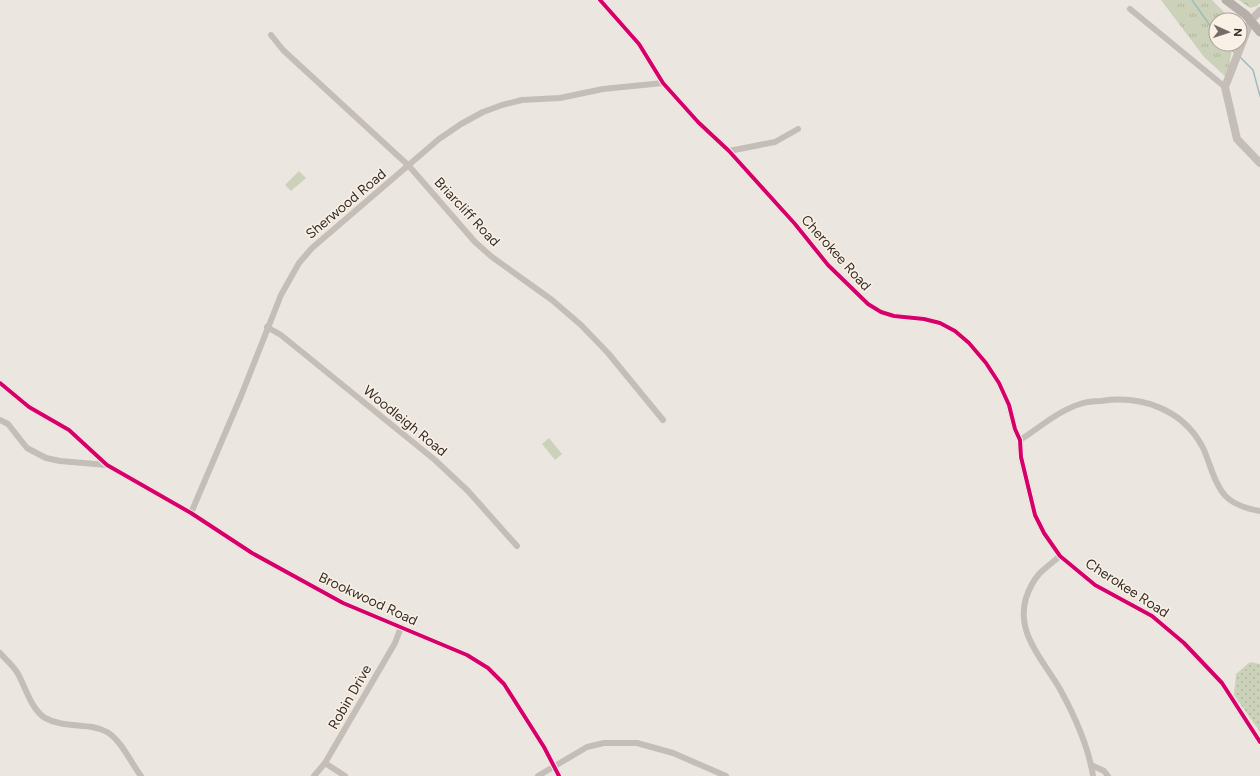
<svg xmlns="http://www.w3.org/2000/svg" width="1260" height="776" font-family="Figtree,sans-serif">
  <defs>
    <pattern id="grass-dots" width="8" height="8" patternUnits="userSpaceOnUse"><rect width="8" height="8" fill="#ccd2b9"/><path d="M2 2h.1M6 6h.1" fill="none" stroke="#b0b49f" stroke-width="1.8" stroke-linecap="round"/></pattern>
    <pattern id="forest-crowns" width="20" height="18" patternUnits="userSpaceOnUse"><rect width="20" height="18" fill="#ccd2b9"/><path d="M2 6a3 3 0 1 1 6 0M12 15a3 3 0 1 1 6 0" fill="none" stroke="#b0b49f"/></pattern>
    <pattern id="park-tufts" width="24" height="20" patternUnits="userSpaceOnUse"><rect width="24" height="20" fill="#ccd2b9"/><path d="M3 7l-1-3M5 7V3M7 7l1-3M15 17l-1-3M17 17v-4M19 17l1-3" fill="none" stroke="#b0b49f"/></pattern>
  </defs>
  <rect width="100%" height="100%" fill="#ece6e0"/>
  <polygon fill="url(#grass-dots)" points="1250,662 1260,664 1260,732 1234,695 1236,674"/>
  <polygon fill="url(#forest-crowns)" points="1239,0 1260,0 1260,3 1257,6 1250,8"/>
  <polygon fill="url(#park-tufts)" points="1161,0 1212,0 1231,19 1216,20 1216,44 1233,44 1227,78 1204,57"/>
  <g fill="#ccd2b9">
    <polygon points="299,171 306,178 291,191 285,185"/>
    <polygon points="549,438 562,454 555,460 542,444"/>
  </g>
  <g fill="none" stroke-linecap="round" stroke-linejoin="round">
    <g stroke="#9bbdbe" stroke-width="1.5">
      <polyline points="1192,0 1216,34"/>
      <polyline points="1226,44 1235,53"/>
      <polyline points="1240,57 1253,70 1260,96"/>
    </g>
    <g stroke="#c5beb8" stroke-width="6">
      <polyline points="600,0 639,44 663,83 698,122 729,151 795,224 828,265 868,304 881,312 894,316 924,319 940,323 955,331 969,343 986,363 999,383 1009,405 1015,429 1020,440 1021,457 1035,515 1044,533 1060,556 1095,585 1152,616 1184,643 1222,683 1260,742"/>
      <polyline points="1130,9 1225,87"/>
      <polyline points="271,35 283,50 409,166 475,242 492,257 552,300 581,325 608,353 663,420"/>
      <polyline points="729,151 775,142 798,129"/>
      <polyline points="267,327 281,335 435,460 468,491 517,546"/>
      <polyline points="0,383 29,407 69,430 107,465 191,513 252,553 343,603 467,655 488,668 504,684 544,747 559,776"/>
      <polyline points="0,420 8,424 27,448 46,458 60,461 107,465"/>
      <path d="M1020,440C1039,428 1058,411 1080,404C1086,402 1094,401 1101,401C1141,395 1182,409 1202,446C1205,451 1207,458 1209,463C1219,493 1226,505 1260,511"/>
      <polyline points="191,513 241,396 281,295 299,263 312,248 439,139 461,124 483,112 502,105 522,100 560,98 603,89 663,83"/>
      <path d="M1060,556C1053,562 1045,568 1039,574C1033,581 1029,589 1026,598C1015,634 1045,662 1061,691C1074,715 1089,749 1093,776"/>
      <path d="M0,653C6,660 14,666 18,674C26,688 31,709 45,718C65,729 90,722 107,732C121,740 131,763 141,776"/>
      <polyline points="325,763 345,776"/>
      <polyline points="1091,765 1104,771 1108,776"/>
      <polyline points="314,776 325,763 395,643 401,627"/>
      <polyline points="538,776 587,747 604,743 637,743 673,753 726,776"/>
    </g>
    <polyline stroke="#c5beb8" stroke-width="8" points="1260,11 1251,20 1225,87 1237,139 1260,163"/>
    <polyline stroke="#b6afa9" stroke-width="9" points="1226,0 1246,15 1260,32"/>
    <defs>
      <g id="cycleway">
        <polyline points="600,0 639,44 663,83 698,122 729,151 795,224 828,265 868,304 881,312 894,316 924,319 940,323 955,331 969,343 986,363 999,383 1009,405 1015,429 1020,440 1021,457 1035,515 1044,533 1060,556 1095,585 1152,616 1184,643 1222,683 1260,742"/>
        <polyline points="0,383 29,407 69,430 107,465 191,513 252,553 343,603 467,655 488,668 504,684 544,747 559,776"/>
      </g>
    </defs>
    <use href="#cycleway" stroke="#faf1e6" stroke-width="6"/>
    <use href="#cycleway" stroke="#d6006c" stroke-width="4"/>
  </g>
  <g text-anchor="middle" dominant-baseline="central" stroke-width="3" stroke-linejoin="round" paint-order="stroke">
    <g font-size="14" fill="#362c27" stroke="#faf1e6">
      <text transform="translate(346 204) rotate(-40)">Sherwood Road</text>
      <text transform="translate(467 212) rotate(47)">Briarcliff Road</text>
      <text transform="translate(836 253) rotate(48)">Cherokee Road</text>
      <text transform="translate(405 421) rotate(39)">Woodleigh Road</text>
      <text transform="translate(1127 588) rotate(33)">Cherokee Road</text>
      <text transform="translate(368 599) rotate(25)">Brookwood Road</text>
      <text transform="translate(350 697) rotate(-60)">Robin Drive</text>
    </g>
  </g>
  <g transform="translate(1228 32) rotate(93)"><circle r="19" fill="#faf1e6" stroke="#aca29a"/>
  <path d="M0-3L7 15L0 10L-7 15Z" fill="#766d68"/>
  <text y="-6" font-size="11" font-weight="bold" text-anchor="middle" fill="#362c27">N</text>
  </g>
</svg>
